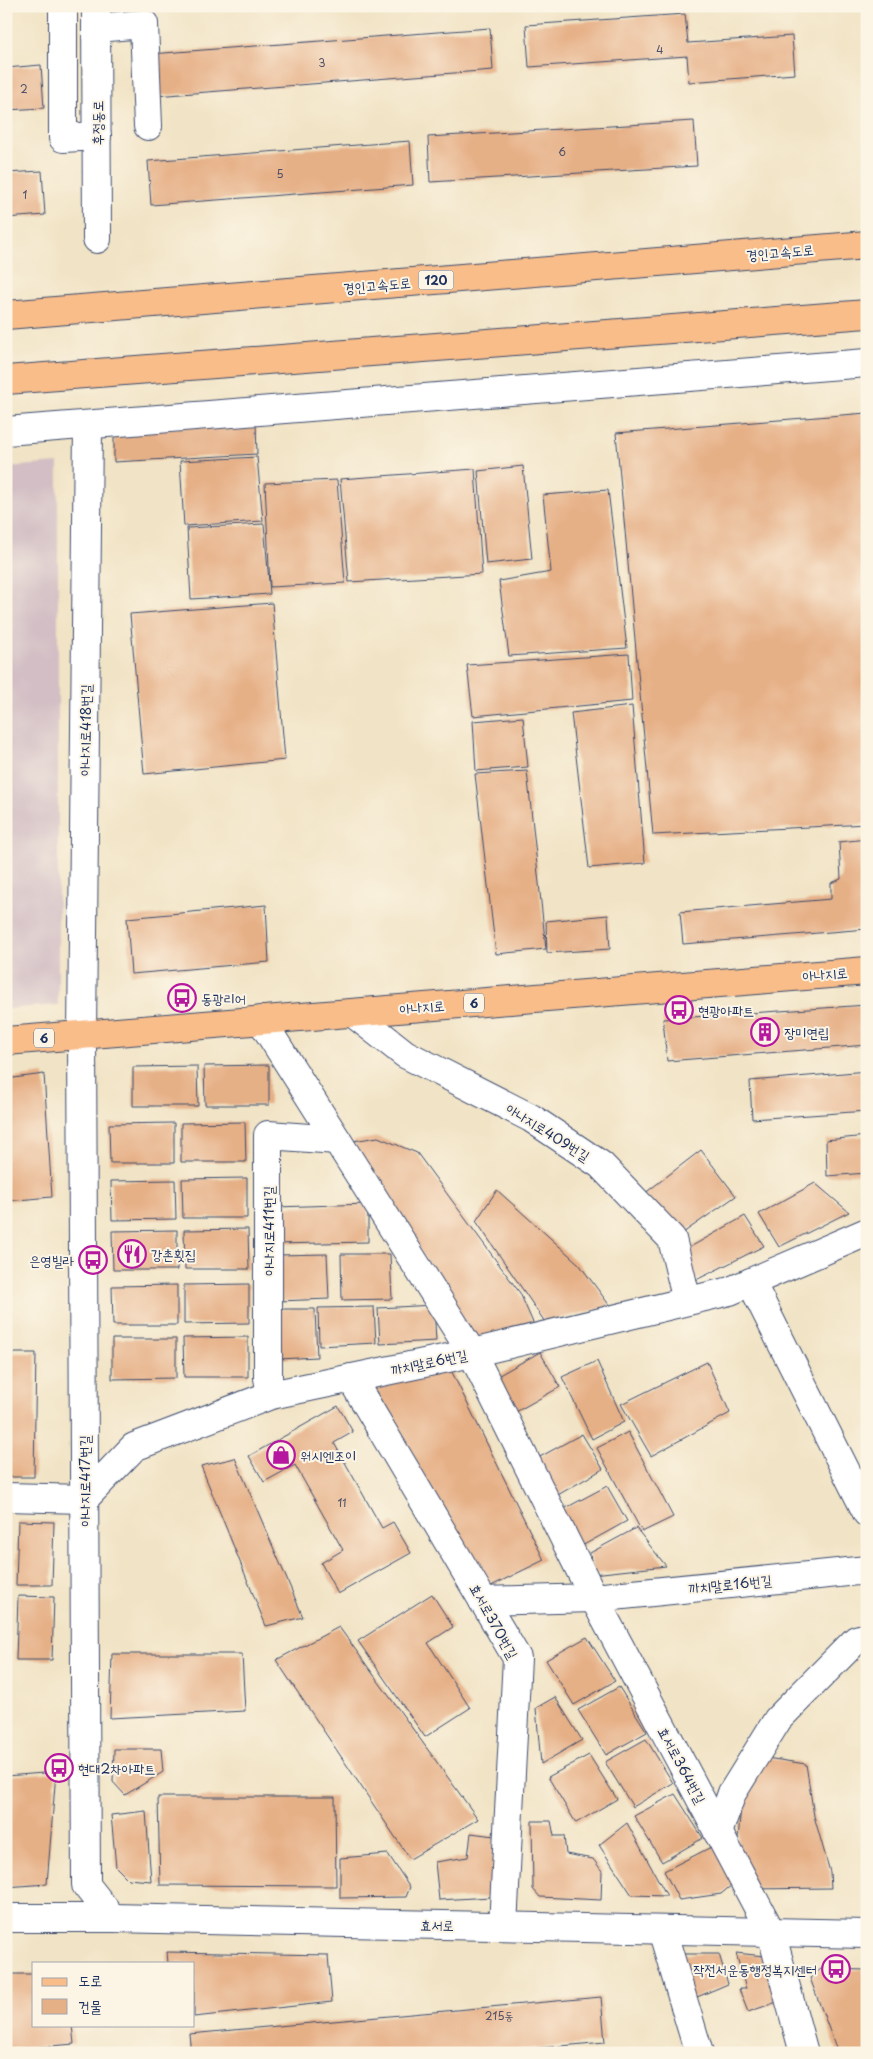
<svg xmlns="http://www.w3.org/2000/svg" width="873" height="2059" font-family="'Playpen Sans','Poor Story',sans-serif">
  <rect width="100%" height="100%" fill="#fcf5e5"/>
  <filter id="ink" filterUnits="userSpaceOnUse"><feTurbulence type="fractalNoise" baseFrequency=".02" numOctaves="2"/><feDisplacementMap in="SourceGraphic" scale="10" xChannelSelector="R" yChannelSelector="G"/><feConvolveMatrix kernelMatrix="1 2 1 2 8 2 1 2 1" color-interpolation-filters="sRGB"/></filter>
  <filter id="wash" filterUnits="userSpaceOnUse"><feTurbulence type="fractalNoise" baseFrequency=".0096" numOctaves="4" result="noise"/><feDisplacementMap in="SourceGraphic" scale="20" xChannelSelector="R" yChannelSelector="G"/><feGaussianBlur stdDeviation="1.12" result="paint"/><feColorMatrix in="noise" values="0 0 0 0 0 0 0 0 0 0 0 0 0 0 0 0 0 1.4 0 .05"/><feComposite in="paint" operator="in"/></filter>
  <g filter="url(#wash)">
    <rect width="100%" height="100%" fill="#f1e3c5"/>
    <polygon fill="#d2bec4" points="58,463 58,1005 6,1009 6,467"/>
    <g id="blocks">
      <g fill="#e6b087">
        <polygon points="685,14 688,43 792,36 795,74 689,82 687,56 529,67 526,25"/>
        <polygon points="490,28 493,70 155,96 151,54"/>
        <polygon points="41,65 44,108 6,110 6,68"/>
        <polygon points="694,121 697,166 430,182 428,137"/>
        <polygon points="410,141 413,185 151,205 148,161"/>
        <polygon points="42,171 45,215 6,218 6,173"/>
        <polygon points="867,413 867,824 653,835 616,433"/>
        <polygon points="256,422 257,454 114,462 114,432"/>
        <polygon points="257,457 263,521 184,526 180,461"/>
        <polygon points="523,466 532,559 486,564 478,471"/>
        <polygon points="475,469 482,574 349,582 340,479"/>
        <polygon points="337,480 345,583 270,587 265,483"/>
        <polygon points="608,490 627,648 509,656 499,581 551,572 543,495"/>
        <polygon points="264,524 270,594 191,599 187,528"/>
        <polygon points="272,603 285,760 144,774 130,614"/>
        <polygon points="629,654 632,701 473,716 467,665"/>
        <polygon points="632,706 645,863 589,868 571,713"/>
        <polygon points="523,717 528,767 476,771 473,721"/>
        <polygon points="527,771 546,949 496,954 475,774"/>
        <polygon points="867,839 867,929 683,944 680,912 831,899 831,883 841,879 839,842"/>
        <polygon points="266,905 269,962 131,974 127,918"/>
        <polygon points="608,915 610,949 547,953 546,921"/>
        <polygon points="867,1005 867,1045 667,1061 663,1019"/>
        <polygon points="269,1065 269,1105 205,1105 204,1066"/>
        <polygon points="197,1066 198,1106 133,1106 133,1067"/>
        <polygon points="867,1071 867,1111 752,1119 750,1081"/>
        <polygon points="44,1074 52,1197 6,1201 6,1079"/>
        <polygon points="245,1122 246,1162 181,1162 181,1123"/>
        <polygon points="174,1123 174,1163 110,1163 109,1124"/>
        <polygon points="867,1136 867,1173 827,1176 826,1140"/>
        <polygon points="378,1137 417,1153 520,1293 534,1325 474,1338 353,1141"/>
        <polygon points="701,1150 736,1196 680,1235 644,1194"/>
        <polygon points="247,1178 247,1218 183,1218 182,1179"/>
        <polygon points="175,1180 176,1219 112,1220 111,1181"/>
        <polygon points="815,1183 849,1212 779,1247 759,1214"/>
        <polygon points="497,1190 579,1264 610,1306 545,1322 476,1221"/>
        <polygon points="368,1204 368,1242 277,1244 276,1207"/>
        <polygon points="745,1216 764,1246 696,1280 685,1250"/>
        <polygon points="248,1229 249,1269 185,1269 184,1230"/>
        <polygon points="177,1230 177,1270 113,1270 112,1231"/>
        <polygon points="327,1254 329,1299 279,1301 278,1255"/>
        <polygon points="341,1254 390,1254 392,1299 342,1300"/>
        <polygon points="249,1284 249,1323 184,1324 184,1285"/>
        <polygon points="177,1285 177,1325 113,1325 112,1286"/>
        <polygon points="434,1305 436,1341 380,1344 378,1308"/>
        <polygon points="374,1307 376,1343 319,1346 318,1308"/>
        <polygon points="279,1309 315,1309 317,1357 279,1359"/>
        <polygon points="248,1337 248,1377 184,1377 183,1338"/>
        <polygon points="112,1339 176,1339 176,1378 112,1379"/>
        <polygon points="540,1352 560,1387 514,1413 494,1378"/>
        <polygon points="6,1353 36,1353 34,1477 6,1477"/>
        <polygon points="597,1361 624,1422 592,1439 562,1377"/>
        <polygon points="707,1362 730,1413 651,1456 621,1404"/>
        <polygon points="450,1368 544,1560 487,1588 373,1386"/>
        <polygon points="338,1406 353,1432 334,1443 382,1528 393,1522 411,1553 338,1594 321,1563 343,1550 295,1465 264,1482 249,1456"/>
        <polygon points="628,1432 673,1517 642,1532 597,1448"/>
        <polygon points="582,1434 603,1469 556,1496 536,1459"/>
        <polygon points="235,1458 303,1617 266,1626 201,1466"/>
        <polygon points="607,1486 627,1521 580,1547 560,1511"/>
        <polygon points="18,1521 54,1522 52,1585 16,1585"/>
        <polygon points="636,1528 666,1566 593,1574 590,1553"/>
        <polygon points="432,1594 453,1627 428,1643 470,1708 425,1737 358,1641"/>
        <polygon points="18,1596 54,1597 52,1660 16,1660"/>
        <polygon points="339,1627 478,1819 410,1859 276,1660"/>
        <polygon points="587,1637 615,1681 574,1705 546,1660"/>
        <polygon points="112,1654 242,1654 245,1711 110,1718"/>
        <polygon points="619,1687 647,1732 606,1755 578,1710"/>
        <polygon points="555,1697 582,1740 541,1764 536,1708"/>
        <polygon points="646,1739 673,1783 633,1807 605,1762"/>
        <polygon points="114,1749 161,1749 163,1772 125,1795 113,1782"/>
        <polygon points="589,1755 617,1799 576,1823 548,1777"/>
        <polygon points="760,1757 806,1764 814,1816 830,1872 831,1888 752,1889 741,1869 738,1839 742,1795"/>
        <polygon points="56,1772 47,1884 6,1887 6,1776"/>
        <polygon points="675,1794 703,1838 662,1862 634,1816"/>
        <polygon points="158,1797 335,1797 336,1886 160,1885"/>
        <polygon points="146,1811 151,1881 128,1879 116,1867 111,1815"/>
        <polygon points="532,1821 551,1821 554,1836 564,1836 566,1854 593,1859 602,1871 601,1900 540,1897 533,1889"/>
        <polygon points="627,1823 667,1896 632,1895 599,1845"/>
        <polygon points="471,1833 494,1836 491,1897 439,1900 435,1862 468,1857"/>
        <polygon points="717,1844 733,1884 721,1894 679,1900 664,1871"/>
        <polygon points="388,1854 410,1887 406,1897 340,1898 340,1858"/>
        <polygon points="167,1952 328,1955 332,2002 194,2017 194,1963 168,1963"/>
        <polygon points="736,1953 764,1956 777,2002 748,2012 739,1989 746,1989"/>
        <polygon points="677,1954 719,1954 728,1984 690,2000"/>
        <polygon points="821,1969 867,1970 867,2053 838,2053 810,1978"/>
        <polygon points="6,1974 34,1974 34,2025 72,2025 74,2044 6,2050"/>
        <polygon points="601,1997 605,2042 484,2053 191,2053 189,2034"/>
      </g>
    </g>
  </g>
  <g filter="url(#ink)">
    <use href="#blocks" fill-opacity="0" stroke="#3b4a6d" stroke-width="1"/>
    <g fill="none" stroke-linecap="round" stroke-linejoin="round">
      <defs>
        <g id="minor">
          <polyline points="63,6 63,138 97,136"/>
          <polyline points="96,6 97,239"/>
          <polyline points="96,28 144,24 148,126"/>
          <polyline points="88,425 82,1035 86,1885 112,1918"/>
          <polyline points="6,431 867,363"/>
          <polyline points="353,1013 405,1054 531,1118 601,1165 672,1239 687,1301"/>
          <polyline points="261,1020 472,1353 594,1598 771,1932 804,2053"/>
          <polyline points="751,1282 867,1513"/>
          <polyline points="351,1378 517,1658 503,1926"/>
          <polyline points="271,1395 268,1378 268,1135 337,1140"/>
          <polyline points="6,1497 84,1499 134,1447 271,1395 472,1353 730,1291 867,1232"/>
          <polyline points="483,1601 594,1598 867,1570"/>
          <polyline points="718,1833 732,1793 778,1719 856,1640 867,1637"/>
          <polyline points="6,1918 112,1918 867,1934"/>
          <polyline points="662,1930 699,2053"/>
        </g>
        <polyline id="major" points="6,1041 867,971"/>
        <g id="highway">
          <polyline points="6,315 867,245"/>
          <polyline points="6,380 867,314"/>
        </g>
      </defs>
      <use href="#minor" stroke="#3b4a6d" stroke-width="30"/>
      <use href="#major" stroke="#3b4a6d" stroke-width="30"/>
      <use href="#highway" stroke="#3b4a6d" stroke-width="30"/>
      <use href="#minor" stroke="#fff" stroke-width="28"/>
      <use href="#major" stroke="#f9bd89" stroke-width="28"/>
      <use href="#highway" stroke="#f9bd89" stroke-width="28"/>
    </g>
  </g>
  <defs>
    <symbol id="bus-ring" viewBox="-11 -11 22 22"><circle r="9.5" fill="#fcf5e5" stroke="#b5179e" stroke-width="1.5"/><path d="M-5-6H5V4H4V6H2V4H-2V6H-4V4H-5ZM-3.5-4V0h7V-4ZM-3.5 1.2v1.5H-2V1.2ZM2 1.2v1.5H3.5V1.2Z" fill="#b5179e"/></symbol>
    <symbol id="building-ring" viewBox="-11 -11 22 22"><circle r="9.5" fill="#fcf5e5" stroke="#b5179e" stroke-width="1.5"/><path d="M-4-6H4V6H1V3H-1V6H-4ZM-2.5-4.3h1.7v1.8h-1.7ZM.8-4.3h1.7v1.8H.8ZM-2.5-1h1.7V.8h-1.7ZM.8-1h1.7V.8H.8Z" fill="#b5179e"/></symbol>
    <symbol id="restaurant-ring" viewBox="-11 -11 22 22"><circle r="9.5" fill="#fcf5e5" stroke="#b5179e" stroke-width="1.5"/><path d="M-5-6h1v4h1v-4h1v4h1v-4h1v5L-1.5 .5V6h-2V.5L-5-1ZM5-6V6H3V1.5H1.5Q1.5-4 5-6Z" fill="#b5179e"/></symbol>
    <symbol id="shop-ring" viewBox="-11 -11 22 22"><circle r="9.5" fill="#fcf5e5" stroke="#b5179e" stroke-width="1.5"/><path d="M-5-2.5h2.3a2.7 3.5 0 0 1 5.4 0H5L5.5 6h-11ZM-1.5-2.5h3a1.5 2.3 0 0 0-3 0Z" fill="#b5179e"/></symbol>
  </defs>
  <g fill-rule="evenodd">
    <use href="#bus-ring" x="166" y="982" width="32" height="32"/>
    <use href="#bus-ring" x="663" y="994" width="32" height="32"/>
    <use href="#building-ring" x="749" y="1016" width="32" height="32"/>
    <use href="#restaurant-ring" x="116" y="1238" width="32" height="32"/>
    <use href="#bus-ring" x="77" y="1244" width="32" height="32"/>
    <use href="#shop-ring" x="265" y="1439" width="32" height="32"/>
    <use href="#bus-ring" x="43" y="1752" width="32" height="32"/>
    <use href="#bus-ring" x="820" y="1953" width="32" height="32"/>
  </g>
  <g text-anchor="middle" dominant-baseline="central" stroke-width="4" stroke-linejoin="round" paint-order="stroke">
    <g font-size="11" fill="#4e4f68">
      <text x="660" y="49">4</text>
      <text x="322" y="62">3</text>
      <text x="24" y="88">2</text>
      <text x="562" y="151">6</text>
      <text x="280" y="173">5</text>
      <text x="25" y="194">1</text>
      <text x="342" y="1502">11</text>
      <text x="499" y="2015">215동</text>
    </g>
    <g fill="#fcf5e5" stroke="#5e6a86" stroke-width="1">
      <rect x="418.5" y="270.5" width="35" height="19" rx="4"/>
      <rect x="464" y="993.5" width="20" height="19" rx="4"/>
      <rect x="34" y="1028.5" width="20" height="19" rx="4"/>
    </g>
    <g font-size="12" font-weight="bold" fill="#1b2f5e">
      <text x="436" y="280">120</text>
      <text x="474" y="1003">6</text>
      <text x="44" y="1038">6</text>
    </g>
    <g font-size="14" fill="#1b2f5e" stroke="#fcf5e5">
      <text transform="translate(97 123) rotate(-90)">후정동로</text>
      <text transform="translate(780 252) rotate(-5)">경인고속도로</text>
      <text transform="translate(377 285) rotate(-5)">경인고속도로</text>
      <text transform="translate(85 730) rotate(-89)">아나지로418번길</text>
      <text transform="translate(825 974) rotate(-5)">아나지로</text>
      <text transform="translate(422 1007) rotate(-5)">아나지로</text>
      <text transform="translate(548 1132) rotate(32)">아나지로409번길</text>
      <text transform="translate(268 1231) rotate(-90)">아나지로411번길</text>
      <text transform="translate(429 1362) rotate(-12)">까치말로6번길</text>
      <text transform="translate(84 1481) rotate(-90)">아나지로417번길</text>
      <text transform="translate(730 1584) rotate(-6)">까치말로16번길</text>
      <text transform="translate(494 1621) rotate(61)">효서로370번길</text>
      <text transform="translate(682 1765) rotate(62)">효서로364번길</text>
      <text transform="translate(437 1925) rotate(1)">효서로</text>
    </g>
    <g font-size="14" fill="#1b2f5e" stroke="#fcf5e5" text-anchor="start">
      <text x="201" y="998">동광리어</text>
      <text x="698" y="1010">현광아파트</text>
      <text x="784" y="1032">장미연립</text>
      <text x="151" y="1254">강촌횟집</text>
      <text x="74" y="1260" text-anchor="end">은영빌라</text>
      <text x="300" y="1455">워시엔조이</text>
      <text x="78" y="1768">현대2차아파트</text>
      <text x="817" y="1969" text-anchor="end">작전서운동행정복지센터</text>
    </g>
  </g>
  <rect width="873" height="2059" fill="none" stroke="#fcf5e5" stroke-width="25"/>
  <rect x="32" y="1962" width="162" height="65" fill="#fcf5e5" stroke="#a2a6af"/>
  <rect x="42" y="1978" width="25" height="8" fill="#f9bd89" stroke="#a2a6af"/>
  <text x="78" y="1986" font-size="15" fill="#1b2f5e">도로</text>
  <rect x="42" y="1999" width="25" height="15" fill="#e6b087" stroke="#a2a6af"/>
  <text x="78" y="2012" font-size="15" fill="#1b2f5e">건물</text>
</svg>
